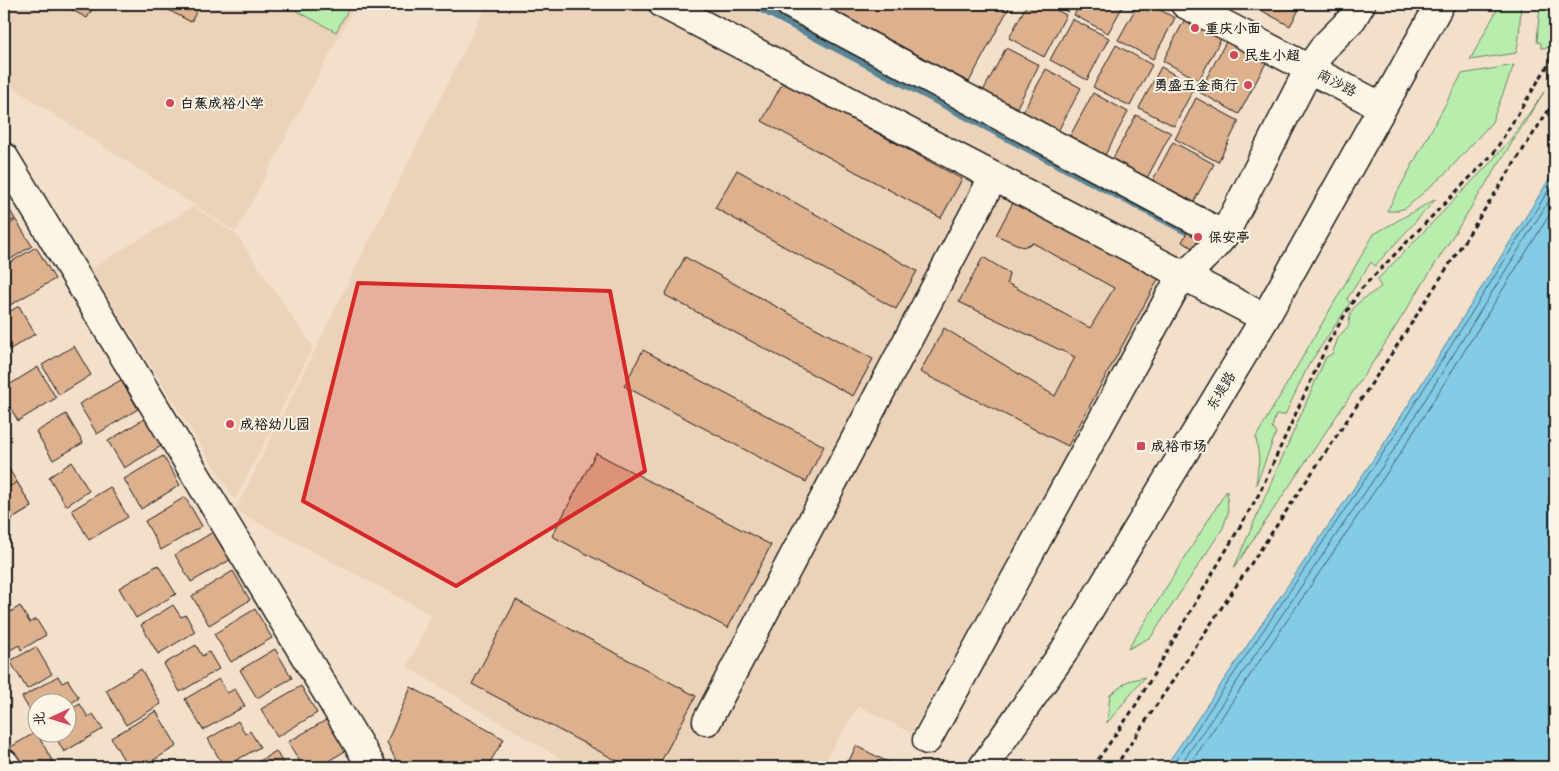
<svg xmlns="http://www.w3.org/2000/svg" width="1559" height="771" font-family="'Comic Neue','LXGW WenKai TC',sans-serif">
  <rect width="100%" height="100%" fill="#f3e0cb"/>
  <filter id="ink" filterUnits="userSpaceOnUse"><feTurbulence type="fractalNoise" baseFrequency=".02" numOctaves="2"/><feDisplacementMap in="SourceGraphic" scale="10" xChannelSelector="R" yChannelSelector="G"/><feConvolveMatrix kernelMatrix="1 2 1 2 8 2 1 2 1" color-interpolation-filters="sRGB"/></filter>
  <g filter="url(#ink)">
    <g fill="#ecd2b9">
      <polygon points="4,4 356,4 236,232 4,82"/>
      <polygon points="487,4 739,4 1192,233 911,733 858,706 821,767 720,767 707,761 703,767 575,767 407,667 432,615 235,510"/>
      <polygon points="193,207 236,234 313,347 235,500 90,269"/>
    </g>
    <g fill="#b8edae" stroke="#6a8465">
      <polygon points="284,4 351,4 336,32"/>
      <polygon points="1500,4 1521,4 1519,38 1516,53 1470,60"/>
      <polygon points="1540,4 1555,4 1555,44 1553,47 1541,48 1541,43 1537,42"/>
      <polygon points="1514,65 1492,122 1448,171 1406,208 1396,211 1387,211 1462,74"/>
      <path d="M1544,92L1379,353L1234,568L1326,357L1332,354L1338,338L1349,325C1348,304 1366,298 1381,287L1377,280L1490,163L1510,140Z"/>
      <polygon points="1436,199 1375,266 1371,262 1347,299 1350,303 1308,366 1285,415 1276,415 1272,427 1276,433 1256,485 1259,459 1256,437 1374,234"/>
      <polygon points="1227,490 1228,513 1223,528 1151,637 1128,649"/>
      <polygon points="1145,677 1107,723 1110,695 1128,681"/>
    </g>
    <polygon fill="#84cbe5" stroke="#5a8595" points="1555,170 1555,767 1165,767 1387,439"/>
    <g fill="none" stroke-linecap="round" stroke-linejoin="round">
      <g stroke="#46626c" stroke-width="1">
        <polyline points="1171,767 1391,441 1555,180"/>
        <polyline points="1179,767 1397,445 1555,191"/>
        <polyline points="1188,767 1403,449 1555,206"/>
      </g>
      <polyline stroke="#5a8595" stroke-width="8" points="752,4 1188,232"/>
    </g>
    <g fill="#ddb08e" stroke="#1c1c1c">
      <polygon points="61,4 95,4 87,18"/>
      <polygon points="157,4 200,4 191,22"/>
      <polygon points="822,4 1011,4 969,82"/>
      <polygon points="1027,4 1045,4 1066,15 1044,57 1009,38"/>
      <polygon points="1052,4 1072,4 1068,12"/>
      <polygon points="1080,4 1124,4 1108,33 1074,15"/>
      <polygon points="1138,4 1149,4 1175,18 1153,59 1118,40"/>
      <polygon points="1254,4 1302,4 1290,26 1253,6"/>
      <polygon points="1187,15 1223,35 1199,80 1163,61"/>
      <polygon points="1072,19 1109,38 1087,80 1050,60"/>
      <polygon points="1227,40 1267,61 1239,114 1199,92"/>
      <polygon points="1116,45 1152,65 1130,106 1093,87"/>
      <polygon points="1006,48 1039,65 1015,111 982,93"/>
      <polygon points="1161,67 1195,86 1174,126 1139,108"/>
      <polygon points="1046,69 1081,88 1057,133 1022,114"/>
      <polygon points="783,82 962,179 941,218 762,121"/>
      <polygon points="1093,93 1128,112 1105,155 1070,136"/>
      <polygon points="1196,98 1239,121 1218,162 1175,139"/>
      <polygon points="1136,115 1171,133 1147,178 1112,160"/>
      <polygon points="1173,142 1214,164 1190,209 1149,187"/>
      <polygon points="737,170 917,271 896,309 715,208"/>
      <polygon points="1016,197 1162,272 1068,446 920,372 944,328 1055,396 1075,357 959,302 983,257 1009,273 1007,283 1090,328 1114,288 1033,243 1023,247 996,235"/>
      <polygon points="4,200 15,219 4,225"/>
      <polygon points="16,220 32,246 4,263 4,228"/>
      <polygon points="1192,224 1212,234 1202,253 1182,242"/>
      <polygon points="36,247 55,279 5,308 4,266"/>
      <polygon points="685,257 873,359 853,396 665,295"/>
      <polygon points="19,306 35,334 4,353 4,315"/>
      <polygon points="74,346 91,375 59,395 42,365"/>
      <polygon points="643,350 824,446 806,482 624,386"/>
      <polygon points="38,367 56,398 18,421 4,397 4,388"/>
      <polygon points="121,380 138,409 97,434 79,404"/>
      <polygon points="66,414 83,443 53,460 36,432"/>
      <polygon points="147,417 163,445 124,468 108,441"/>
      <polygon points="596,453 771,545 728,628 552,536"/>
      <polygon points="163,456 180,485 141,509 124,479"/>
      <polygon points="72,462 89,491 66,506 49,477"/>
      <polygon points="6,464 32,507 4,524 4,466"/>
      <polygon points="17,482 32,507 4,524 4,490"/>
      <polygon points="110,487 128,517 89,540 72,510"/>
      <polygon points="185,497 202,526 161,550 145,521"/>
      <polygon points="213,532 230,560 191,582 175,555"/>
      <polygon points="158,565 176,594 136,618 119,588"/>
      <polygon points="233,571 250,600 209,625 192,596"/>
      <polygon points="516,600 696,696 658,767 629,767 472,684"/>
      <polygon points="173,605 181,617 186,615 195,632 158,654 141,625"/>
      <polygon points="20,606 30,623 36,619 46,635 21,650 19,645 7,652 4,646 4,616"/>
      <polygon points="255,609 272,638 231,662 214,634"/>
      <polygon points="196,645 202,656 209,652 219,669 180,692 164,664"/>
      <polygon points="36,647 52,674 27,689 10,661"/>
      <polygon points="275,649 292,678 257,698 240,670"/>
      <polygon points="141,669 161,704 126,725 106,690"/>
      <polygon points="58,676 62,683 68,680 79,698 68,705 38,704 37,723 22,697"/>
      <polygon points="219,679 227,693 235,689 245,706 203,730 185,699"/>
      <polygon points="301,686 317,713 277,737 261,709"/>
      <polygon points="411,687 504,739 487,767 399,767 387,742"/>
      <polygon points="80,704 88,717 93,714 103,729 64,752 54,734 68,734 68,711"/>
      <polygon points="156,711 177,746 142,767 128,767 111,738"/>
      <polygon points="328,719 347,750 318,767 303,767 288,742"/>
      <polygon points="238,721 245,734 250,731 260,747 224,767 208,739"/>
      <polygon points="36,732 53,762 45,767 13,767 4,751"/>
      <polygon points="856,746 898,767 846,767"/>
      <polygon points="276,751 285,767 250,767"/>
    </g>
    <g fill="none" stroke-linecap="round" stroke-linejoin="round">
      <defs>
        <g id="minor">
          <polyline points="663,4 1265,318"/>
          <polyline points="790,4 1224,235"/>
          <polyline points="1185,4 1382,107"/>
          <polyline points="4,157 372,767"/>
          <polyline points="707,721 993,178"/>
          <path d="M927,740L1173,291C1187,270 1208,256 1224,235L1309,69L1325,46L1352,19L1361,4"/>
          <polyline points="4,763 7,767"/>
        </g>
        <polyline id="major" points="983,767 1063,653 1265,318 1440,4"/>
      </defs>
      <use href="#minor" stroke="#1c1c1c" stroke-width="31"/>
      <use href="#major" stroke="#1c1c1c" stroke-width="31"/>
      <g stroke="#1c1c1c" stroke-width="3" stroke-dasharray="5 4" stroke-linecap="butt">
        <polyline points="1093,767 1134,708 1259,494 1328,343 1360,290 1493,154 1555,54"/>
        <polyline points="1115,767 1400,341 1555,100"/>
      </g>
      <use href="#minor" stroke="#fcf5e5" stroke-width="28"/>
      <use href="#major" stroke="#fcf5e5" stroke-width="28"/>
    </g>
  </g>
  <path fill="#d62828" fill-opacity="0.2" stroke="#d62828" stroke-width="4" stroke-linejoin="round" d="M358,283L610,291L645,471L456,586L303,501Z"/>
  <g fill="#d1495b" stroke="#fcf5e5" stroke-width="2">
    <circle cx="1195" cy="28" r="5"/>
    <circle cx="1234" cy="55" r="5"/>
    <circle cx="1248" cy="85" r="5"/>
    <circle cx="170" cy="103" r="5"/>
    <circle cx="1198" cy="237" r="5"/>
    <circle cx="230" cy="424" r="5"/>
    <rect x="1136" y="441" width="10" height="10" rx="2.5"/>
  </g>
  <g text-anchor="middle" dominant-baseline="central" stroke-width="4" stroke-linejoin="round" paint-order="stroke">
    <g font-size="14" font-weight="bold" fill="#1c1c1c" stroke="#fcf5e5" text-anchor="start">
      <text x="1205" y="28">重庆小面</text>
      <text x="1244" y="55">民生小超</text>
      <text x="1238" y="85" text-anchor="end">勇盛五金商行</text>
      <text x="180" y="103">白蕉成裕小学</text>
      <text x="1208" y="237">保安亭</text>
      <text x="240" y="424">成裕幼儿园</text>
      <text x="1151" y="446">成裕市场</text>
    </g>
    <g font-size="14" fill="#1c1c1c" stroke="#fcf5e5">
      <text transform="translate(1337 83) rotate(28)">南沙路</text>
      <text transform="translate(1221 391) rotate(-59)">东堤路</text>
    </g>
  </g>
  <rect width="1559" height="771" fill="none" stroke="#fcf5e5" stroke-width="20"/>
  <rect x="10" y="10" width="1539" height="751" fill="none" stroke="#1c1c1c" stroke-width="2" filter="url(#ink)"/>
  <g transform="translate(52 718) rotate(266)"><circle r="24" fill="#fcf5e5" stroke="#a29e95"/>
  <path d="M0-4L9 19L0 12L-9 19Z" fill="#d1495b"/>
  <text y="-8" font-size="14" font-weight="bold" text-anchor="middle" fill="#1c1c1c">北</text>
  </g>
</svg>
